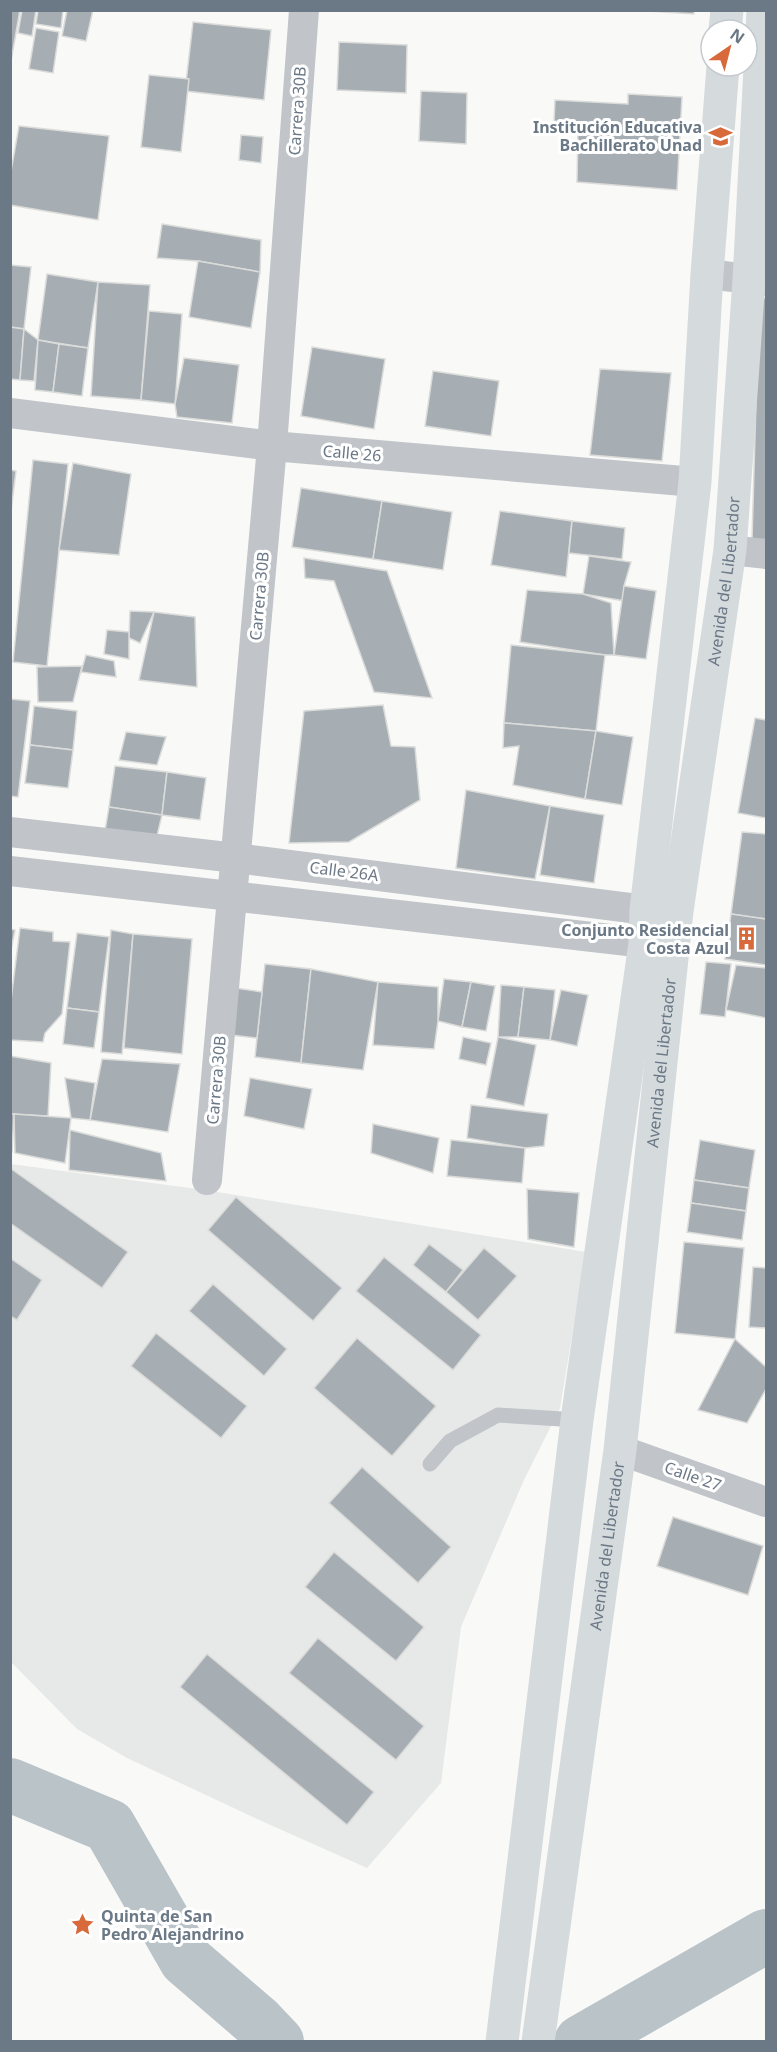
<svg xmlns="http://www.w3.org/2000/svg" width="777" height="2052" font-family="'Noto Sans',sans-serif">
  <rect width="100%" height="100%" fill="#f9faf8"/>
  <polygon fill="#e7e9e8" points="11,1164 205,1190 586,1252 560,1408 524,1480 461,1627 441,1783 367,1868 257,1819 127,1758 77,1729 11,1662"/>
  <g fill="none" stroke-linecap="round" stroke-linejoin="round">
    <g stroke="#bac3c8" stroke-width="54">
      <polyline points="10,1785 109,1826 186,1960 258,2022 277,2042"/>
      <polyline points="581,2042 766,1936"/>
    </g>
  </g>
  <g fill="#a6aeb4" stroke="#dbdcda" stroke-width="1.5">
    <polygon points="10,10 20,10 10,67"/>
    <polygon points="22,10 36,10 32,36 18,33"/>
    <polygon points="38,10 63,10 61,28 36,24"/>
    <polygon points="67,10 93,10 86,41 62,36"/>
    <polygon points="632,10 694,10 694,14"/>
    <polygon points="193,22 271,30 264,100 185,91"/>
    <polygon points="36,28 59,32 53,73 29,69"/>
    <polygon points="339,42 407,45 406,93 337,90"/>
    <polygon points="149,75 189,79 181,152 141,147"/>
    <polygon points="421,91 467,93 466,144 419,141"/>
    <polygon points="628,94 682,97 677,190 577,182 578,123 554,121 555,100 628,104"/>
    <polygon points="19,126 109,136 98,220 10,205 10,177"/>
    <polygon points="241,135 263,137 261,163 239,160"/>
    <polygon points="162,224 261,240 260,272 198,261 157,258"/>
    <polygon points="198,261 260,272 251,328 189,317"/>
    <polygon points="10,265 31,267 24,329 10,327"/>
    <polygon points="47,274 98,282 88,348 38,340"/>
    <polygon points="98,282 150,285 141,400 91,396"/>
    <polygon points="759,298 766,298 766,542 752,540"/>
    <polygon points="149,311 182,314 175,404 141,400"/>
    <polygon points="10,327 24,329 20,380 10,379"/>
    <polygon points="24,329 38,340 34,381 20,380"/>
    <polygon points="38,340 59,344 53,392 35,390"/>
    <polygon points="59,344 88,348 82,396 53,392"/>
    <polygon points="312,347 385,359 374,429 301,416"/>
    <polygon points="184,358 239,365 232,423 177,417 175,404"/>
    <polygon points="600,369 671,373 662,461 590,455"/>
    <polygon points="433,371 499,381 491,436 425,426"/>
    <polygon points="33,460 68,464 47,666 13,662"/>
    <polygon points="73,463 131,474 119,555 59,550"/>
    <polygon points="10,470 16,471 10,519"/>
    <polygon points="301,488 382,501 373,559 292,547"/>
    <polygon points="382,501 452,512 443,570 373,559"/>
    <polygon points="500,511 572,521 566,577 491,565"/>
    <polygon points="572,521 625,528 622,559 569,553"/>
    <polygon points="589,556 631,562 624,586 625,601 583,594"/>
    <polygon points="304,558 387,571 432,698 374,692 334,581 305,578"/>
    <polygon points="624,586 656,591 646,659 614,655"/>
    <polygon points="527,590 583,594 611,603 614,655 605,655 520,642"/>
    <polygon points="130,611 154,612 140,643 129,638"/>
    <polygon points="154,612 195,617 197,687 139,680"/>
    <polygon points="107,630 129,632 129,659 104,654"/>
    <polygon points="511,645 605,655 596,731 504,723"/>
    <polygon points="86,655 114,661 116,677 81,672"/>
    <polygon points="82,666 73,702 38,702 37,667"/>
    <polygon points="10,699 30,701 18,797 10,796"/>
    <polygon points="383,705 391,746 415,747 420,800 349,842 289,843 304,711"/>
    <polygon points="34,706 77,711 73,750 30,745"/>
    <polygon points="755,718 766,720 766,818 738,813"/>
    <polygon points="504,723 596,731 585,799 513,785 519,746 503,748"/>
    <polygon points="596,731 633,737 622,805 585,799"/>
    <polygon points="126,732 166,737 157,765 119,760"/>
    <polygon points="30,745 73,750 68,788 25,783"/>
    <polygon points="115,766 167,772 162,815 109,807"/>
    <polygon points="167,772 206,778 200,820 162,815"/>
    <polygon points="466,790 550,806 535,879 456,868"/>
    <polygon points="550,806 604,815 594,883 540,875"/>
    <polygon points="109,807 162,815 156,840 105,831"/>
    <polygon points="742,832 766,834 766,919 731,914"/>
    <polygon points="731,914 766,919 766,965 725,959"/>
    <polygon points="20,928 53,932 53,941 70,942 62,1014 45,1033 43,1042 10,1040 10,1008"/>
    <polygon points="10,929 15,930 10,955"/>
    <polygon points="111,930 133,934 122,1054 101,1052"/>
    <polygon points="77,933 109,937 99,1012 67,1008"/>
    <polygon points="133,934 192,939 182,1054 124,1048"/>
    <polygon points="706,962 731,964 725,1017 700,1014"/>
    <polygon points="265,964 311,969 301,1063 255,1057"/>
    <polygon points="736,965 766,968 766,1018 726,1010"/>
    <polygon points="311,969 378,982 363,1070 301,1063"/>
    <polygon points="444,979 471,982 462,1027 438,1021"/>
    <polygon points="378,982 438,987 438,1021 434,1049 373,1045"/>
    <polygon points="471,982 495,986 486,1031 462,1027"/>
    <polygon points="501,985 524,987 518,1037 498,1037"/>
    <polygon points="524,987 555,990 550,1040 518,1037"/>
    <polygon points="235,988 262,992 257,1038 231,1035"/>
    <polygon points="561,990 588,995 577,1046 550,1040"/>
    <polygon points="67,1008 99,1012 94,1048 63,1044"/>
    <polygon points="463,1037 491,1043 486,1065 459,1059"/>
    <polygon points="498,1037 536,1045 524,1106 486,1098"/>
    <polygon points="10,1056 51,1063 48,1116 10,1114"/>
    <polygon points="102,1059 180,1064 168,1132 90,1120"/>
    <polygon points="65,1078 95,1083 90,1120 71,1118"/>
    <polygon points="250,1078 312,1089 304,1129 244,1116"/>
    <polygon points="471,1105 548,1114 544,1146 525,1148 467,1138"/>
    <polygon points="10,1114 14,1114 12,1152 10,1151"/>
    <polygon points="14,1114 71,1118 65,1163 15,1153"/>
    <polygon points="373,1124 439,1138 433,1173 371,1153"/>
    <polygon points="70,1130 161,1153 166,1181 69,1170"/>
    <polygon points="451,1140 525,1148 522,1183 447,1176"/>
    <polygon points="700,1140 755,1150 749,1188 694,1180"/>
    <polygon points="10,1168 128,1252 102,1288 10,1223"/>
    <polygon points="694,1180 749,1188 746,1211 691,1203"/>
    <polygon points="527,1189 579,1193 574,1247 528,1239"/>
    <polygon points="236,1197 342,1288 313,1321 208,1230"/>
    <polygon points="691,1203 746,1211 742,1240 687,1232"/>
    <polygon points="684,1242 744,1248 735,1339 675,1333"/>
    <polygon points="429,1244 463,1270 446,1292 413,1265"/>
    <polygon points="484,1248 517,1276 478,1320 446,1292"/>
    <polygon points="384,1257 481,1335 453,1370 356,1291"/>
    <polygon points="10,1258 42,1280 17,1320 10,1316"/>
    <polygon points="753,1267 766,1268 766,1328 749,1327"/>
    <polygon points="213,1284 287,1349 264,1376 189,1311"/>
    <polygon points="156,1333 247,1406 221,1438 131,1366"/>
    <polygon points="357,1338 436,1406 392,1456 314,1388"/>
    <polygon points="735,1339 766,1367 766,1389 747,1423 698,1410"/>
    <polygon points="362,1467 451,1547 418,1583 329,1503"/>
    <polygon points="673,1517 763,1546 748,1595 657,1566"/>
    <polygon points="334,1552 424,1627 396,1661 305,1587"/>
    <polygon points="318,1638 424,1726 396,1760 289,1673"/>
    <polygon points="207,1654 374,1792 347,1825 180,1687"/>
  </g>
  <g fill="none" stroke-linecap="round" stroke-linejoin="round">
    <polyline stroke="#c1c5c9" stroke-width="15" points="430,1464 450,1441 498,1415 577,1420"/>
    <g stroke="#c1c5c9" stroke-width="30">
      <polyline points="707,274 766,281"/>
      <polyline points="10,413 272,446 695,482"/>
      <polyline points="730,550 766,554"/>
      <polyline points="10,832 236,858 646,910 671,911"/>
      <polyline points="10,871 645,943 669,939"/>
      <polyline points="207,1180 272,446 304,10"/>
      <polyline points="620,1450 766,1502"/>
    </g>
    <g stroke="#d5dadd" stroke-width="33">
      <polyline points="725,30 727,10"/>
      <polyline points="502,2042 577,1420 645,943 646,910 695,482 707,274 723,66"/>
      <path id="s1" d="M538,2042L620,1450L677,911L730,550L749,280L763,10"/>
    </g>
  </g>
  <defs>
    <symbol id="school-bare" viewBox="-9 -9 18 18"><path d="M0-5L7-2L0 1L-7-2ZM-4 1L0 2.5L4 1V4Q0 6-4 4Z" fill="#d7693a" stroke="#fff" stroke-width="2.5" paint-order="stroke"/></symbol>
    <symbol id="building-bare" viewBox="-9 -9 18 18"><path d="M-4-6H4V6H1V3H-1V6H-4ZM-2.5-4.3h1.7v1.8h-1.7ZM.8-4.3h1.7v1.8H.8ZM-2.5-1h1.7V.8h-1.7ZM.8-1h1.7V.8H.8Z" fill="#d7693a" stroke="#fff" stroke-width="2.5" paint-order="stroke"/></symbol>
    <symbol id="sight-bare" viewBox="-9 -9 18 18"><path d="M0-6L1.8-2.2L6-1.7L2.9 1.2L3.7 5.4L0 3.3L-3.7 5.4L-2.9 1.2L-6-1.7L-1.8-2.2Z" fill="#d7693a" stroke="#fff" stroke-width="2.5" paint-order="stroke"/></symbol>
  </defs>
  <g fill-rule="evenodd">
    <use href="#school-bare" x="704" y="120" width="33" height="33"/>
    <use href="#building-bare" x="730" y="922" width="33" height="33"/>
    <use href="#sight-bare" x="66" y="1908" width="33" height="33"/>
  </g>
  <g text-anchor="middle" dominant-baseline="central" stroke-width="6" stroke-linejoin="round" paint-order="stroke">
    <g font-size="16" fill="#6b7886" stroke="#fff">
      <text transform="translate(297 111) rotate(-86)">Carrera 30B</text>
      <text transform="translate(352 453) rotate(5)">Calle 26</text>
      <text stroke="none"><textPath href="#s1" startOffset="1473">Avenida del Libertador</textPath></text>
      <text transform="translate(259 596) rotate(-85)">Carrera 30B</text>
      <text transform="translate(344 871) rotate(7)">Calle 26A</text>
      <text stroke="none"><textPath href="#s1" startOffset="987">Avenida del Libertador</textPath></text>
      <text transform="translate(216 1080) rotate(-85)">Carrera 30B</text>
      <text transform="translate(693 1476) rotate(19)">Calle 27</text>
      <text stroke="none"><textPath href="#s1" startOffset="501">Avenida del Libertador</textPath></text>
    </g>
    <g font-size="16" font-weight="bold" fill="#6b7886" stroke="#fff" text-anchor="end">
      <text x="702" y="127">Institución Educativa<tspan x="702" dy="18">Bachillerato Unad</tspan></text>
      <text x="729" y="930">Conjunto Residencial<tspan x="729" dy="18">Costa Azul</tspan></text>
      <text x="101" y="1916" text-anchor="start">Quinta de San<tspan x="101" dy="18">Pedro Alejandrino</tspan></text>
    </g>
  </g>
  <rect width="777" height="2052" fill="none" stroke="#6b7886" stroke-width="24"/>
  <g transform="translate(729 48) rotate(35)"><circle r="28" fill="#ffffff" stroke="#c4c9cf" stroke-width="1.5"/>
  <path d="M0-4.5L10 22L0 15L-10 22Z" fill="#d7693a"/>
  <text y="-9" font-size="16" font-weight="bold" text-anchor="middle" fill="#6b7886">N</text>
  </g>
</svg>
